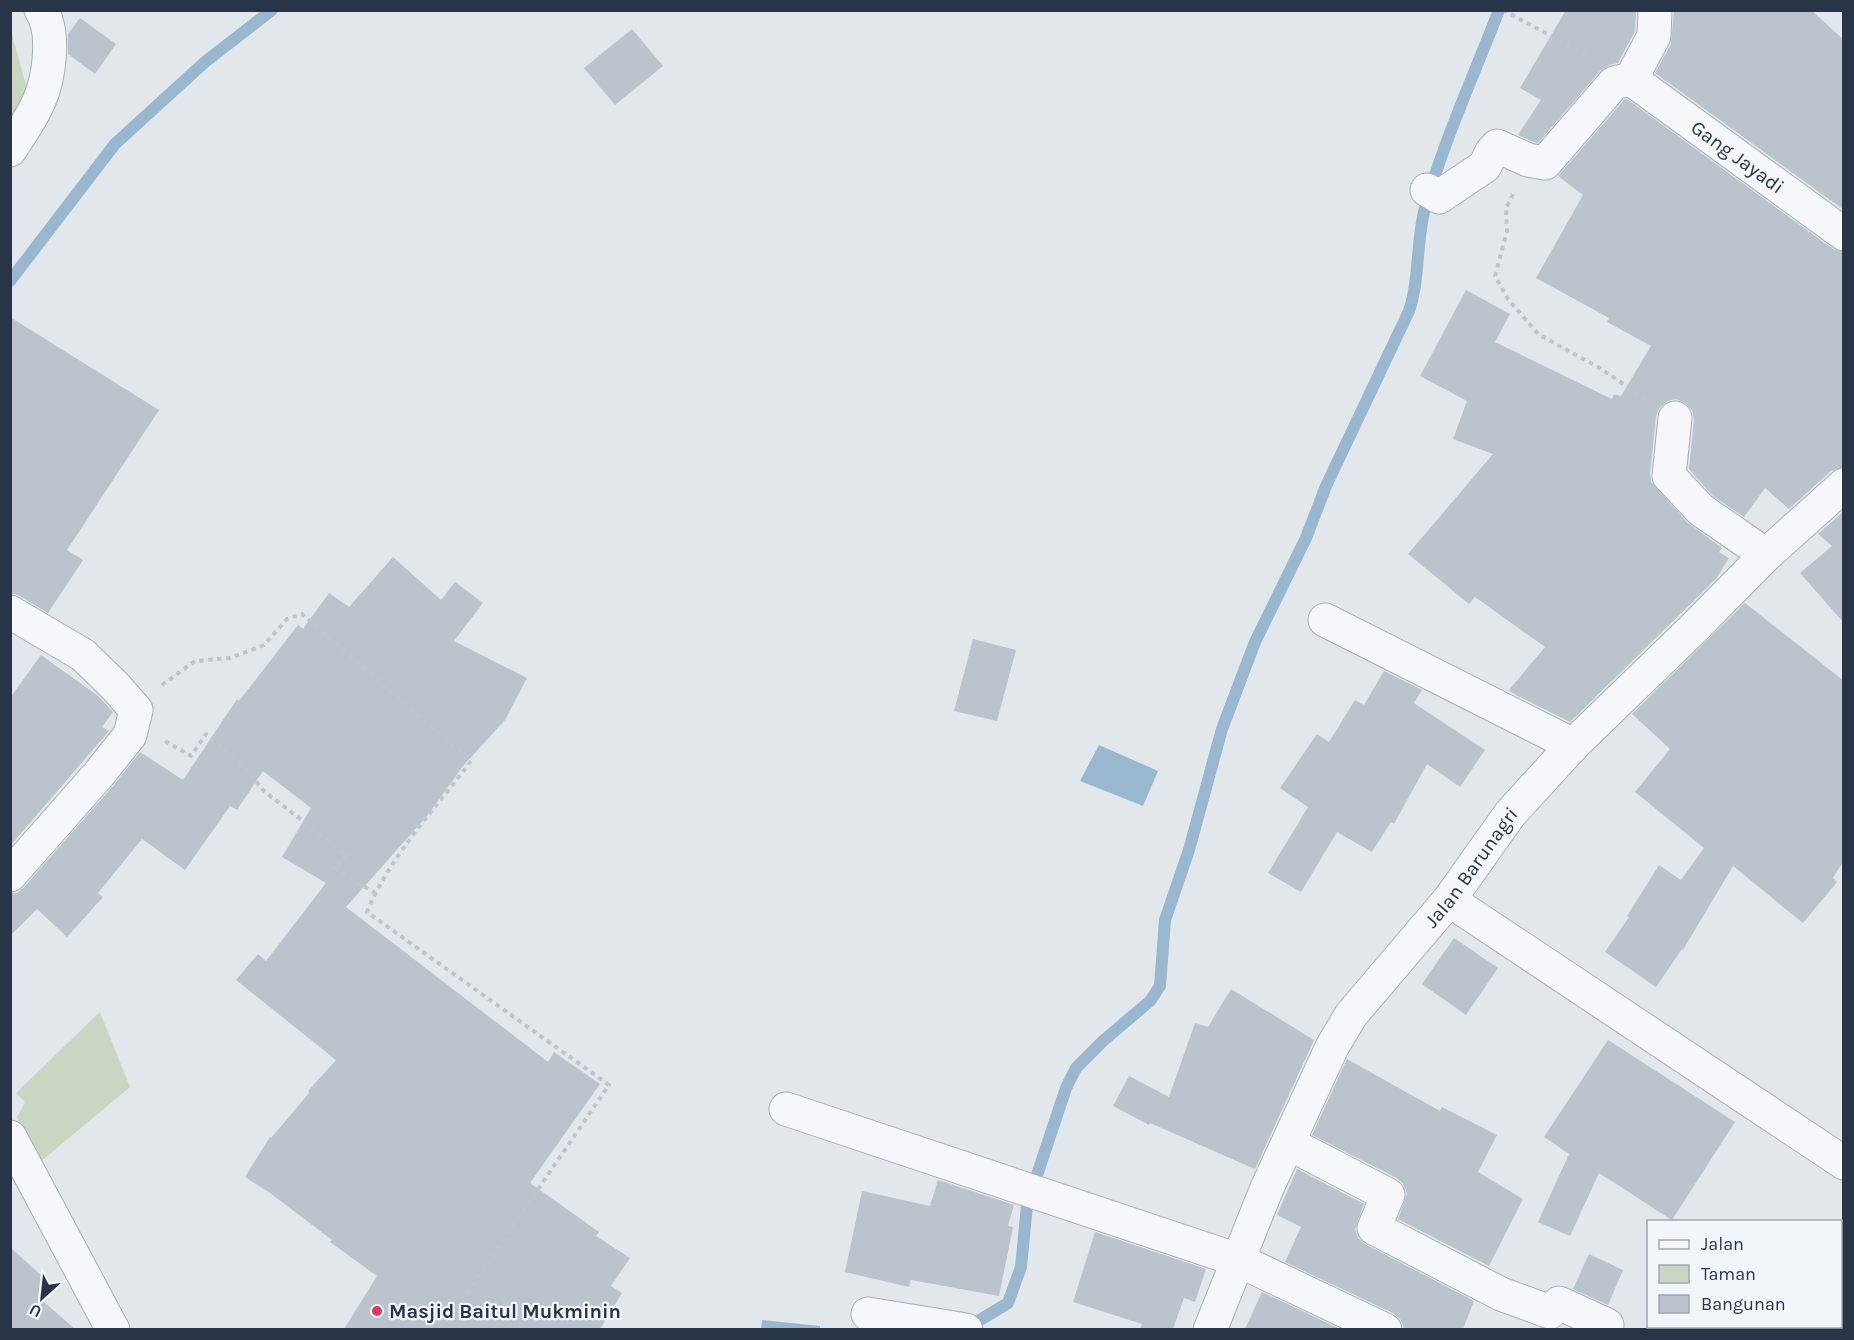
<svg xmlns="http://www.w3.org/2000/svg" width="1854" height="1340" font-family="Karla,sans-serif">
  <rect width="100%" height="100%" fill="#e2e7ec"/>
  <g fill="#c9d7c2">
    <polygon points="10,27 30,100 10,130"/>
    <polygon points="100,1012 130,1087 39,1163 17,1117 25,1102 16,1093"/>
  </g>
  <g fill="#99b8d0">
    <polygon points="1099,745 1158,771 1143,806 1080,781"/>
    <polygon points="762,1320 820,1326 820,1329 761,1329"/>
  </g>
  <g fill="none" stroke-linecap="round" stroke-linejoin="round">
    <g stroke="#99b8d0" stroke-width="12">
      <polyline points="10,281 115,144 205,62 272,10"/>
      <path d="M972,1330L975,1323L1008,1303L1021,1267L1027,1205L1066,1088L1076,1068L1103,1041L1150,1001L1160,986L1165,920L1189,850L1222,729L1255,642L1306,538L1326,486L1409,311C1420,278 1416,241 1425,208C1444,140 1474,75 1499,10"/>
    </g>
  </g>
  <g fill="#bbc3cd">
    <polygon points="1566,10 1636,10 1635,31 1618,63 1609,65 1600,71 1538,143 1534,142 1518,135 1541,100 1520,88"/>
    <polygon points="1674,10 1811,10 1844,40 1844,210 1655,73 1671,44"/>
    <polygon points="80,18 116,44 95,74 68,54 68,34"/>
    <polygon points="632,29 663,66 615,105 584,68"/>
    <polygon points="1627,99 1833,249 1844,252 1844,467 1831,471 1789,509 1765,488 1744,517 1713,496 1689,469 1694,420 1692,410 1685,403 1676,399 1668,401 1660,407 1656,416 1650,474 1651,482 1688,523 1722,548 1719,552 1729,558 1716,579 1570,722 1516,695 1509,690 1545,647 1475,597 1469,604 1408,554 1493,454 1453,439 1467,401 1420,376 1466,290 1510,314 1495,342 1612,399 1614,394 1621,396 1651,346 1607,322 1609,318 1536,278 1583,195 1558,176 1624,100"/>
    <polygon points="10,317 159,410 67,550 83,560 48,613 20,596 10,593"/>
    <polygon points="1844,511 1844,623 1800,573 1832,546 1818,534"/>
    <polygon points="393,557 441,600 455,582 483,603 454,641 527,678 505,720 463,766 427,816 346,907 548,1062 554,1052 600,1084 530,1183 599,1232 596,1236 630,1258 611,1286 622,1293 600,1329 344,1329 377,1276 330,1242 332,1240 270,1193 245,1177 270,1137 271,1138 309,1093 308,1091 336,1060 236,980 258,954 266,961 326,883 282,857 311,808 263,771 237,810 230,806 185,870 142,839 98,893 103,897 67,937 37,909 10,936 10,893 17,893 24,887 113,786 140,752 183,780 237,699 239,701 298,625 303,629 329,593 349,607"/>
    <polygon points="1745,603 1844,681 1844,860 1833,878 1837,882 1803,923 1733,866 1683,950 1682,949 1656,987 1605,952 1629,917 1627,916 1659,865 1681,880 1704,848 1635,792 1670,749 1632,714"/>
    <polygon points="973,639 1016,650 997,721 954,711"/>
    <polygon points="41,655 97,695 113,712 102,727 109,731 10,846 10,698"/>
    <polygon points="1384,671 1422,690 1414,703 1485,750 1460,787 1427,764 1394,824 1391,822 1372,852 1337,832 1301,892 1268,873 1308,807 1280,788 1317,734 1329,742 1355,700 1364,705"/>
    <polygon points="1454,938 1498,968 1466,1015 1422,984"/>
    <polygon points="1231,989 1314,1040 1255,1169 1150,1123 1149,1125 1113,1106 1129,1076 1169,1097 1195,1023 1208,1027"/>
    <polygon points="1608,1040 1735,1122 1672,1220 1599,1173 1570,1236 1538,1222 1569,1154 1544,1137"/>
    <polygon points="1347,1059 1440,1111 1442,1107 1497,1135 1478,1172 1523,1199 1489,1266 1398,1219 1407,1194 1403,1184 1397,1178 1312,1135"/>
    <polygon points="1297,1169 1364,1204 1355,1229 1358,1238 1365,1244 1474,1301 1463,1329 1404,1329 1401,1320 1393,1313 1285,1262 1301,1227 1277,1215"/>
    <polygon points="938,1180 1014,1205 1008,1226 1013,1227 999,1296 911,1280 909,1287 845,1272 862,1191 930,1206"/>
    <polygon points="1095,1232 1206,1269 1195,1302 1184,1298 1173,1329 1140,1329 1142,1324 1073,1302"/>
    <polygon points="10,1247 56,1289 44,1302 75,1329 10,1329"/>
    <polygon points="1589,1254 1623,1270 1608,1305 1573,1289"/>
    <polygon points="1262,1292 1340,1329 1245,1329"/>
  </g>
  <g fill="none" stroke-linecap="round" stroke-linejoin="round">
    <defs>
      <g id="minor">
        <path id="s1" d="M1631,79L1844,234"/>
        <path d="M10,150C20,134 32,118 39,101C49,79 56,32 41,10"/>
        <polyline points="1427,190 1439,197 1485,166 1491,153 1497,146 1528,160 1545,163 1614,83 1631,79 1654,36 1655,10"/>
        <polyline points="1675,418 1669,476 1701,510 1766,555"/>
        <polyline points="10,612 83,655 116,687 136,710 130,735 99,774 10,875"/>
        <polyline points="1325,620 1573,745"/>
        <polyline points="1449,900 1844,1163"/>
        <polyline points="786,1109 1238,1260 1385,1330"/>
        <polyline points="10,1137 113,1330"/>
        <polyline points="1288,1143 1388,1195 1374,1228 1501,1294 1550,1312 1559,1303 1607,1325"/>
        <polyline points="868,1314 966,1330"/>
        <path id="s2" d="M1210,1330L1267,1188L1332,1047L1351,1015L1449,900L1510,814L1573,745L1693,629L1766,555L1844,485"/>
      </g>
    </defs>
    <use href="#minor" stroke="#a6aeb7" stroke-width="35"/>
    <g stroke="#c0c5cb" stroke-width="4" stroke-dasharray="4.5 4.5" stroke-linecap="butt">
      <polyline points="1503,10 1588,56"/>
      <polyline points="1513,194 1506,208 1507,231 1495,276 1508,299 1538,334 1598,367 1646,399"/>
      <path d="M162,685L195,661L230,658L264,645L287,619L302,614L471,761C437,806 388,859 367,912L609,1085L442,1330"/>
      <polyline points="165,741 191,756 206,734 241,764 265,792 347,855 334,868 375,893"/>
    </g>
    <use href="#minor" stroke="#f5f7fa" stroke-width="33"/>
  </g>
  <circle fill="#de3a5f" stroke="#f2f5f9" stroke-width="2" cx="377" cy="1311" r="6"/>
  <g text-anchor="middle" dominant-baseline="central" stroke-width="4.5" stroke-linejoin="round" paint-order="stroke">
    <g font-size="20" fill="#283546" stroke="#f2f5f9">
      <text stroke="none"><textPath href="#s1" startOffset="132">Gang Jayadi</textPath></text>
      <text stroke="none"><textPath href="#s2" startOffset="536">Jalan Barunagri</textPath></text>
    </g>
    <g font-size="20" font-weight="bold" fill="#283546" stroke="#f2f5f9" text-anchor="start">
      <text x="389" y="1311">Masjid Baitul Mukminin</text>
    </g>
  </g>
  <rect width="1854" height="1340" fill="none" stroke="#283546" stroke-width="24"/>
  <rect x="1647" y="1220" width="195" height="108" fill="#f2f5f9" stroke="#a1a8b1" stroke-width="1.5"/>
  <rect x="1659" y="1240" width="30" height="9" fill="#f5f7fa" stroke="#a1a8b1" stroke-width="1.5"/>
  <text x="1701" y="1250" font-size="18" fill="#283546">Jalan</text>
  <rect x="1659" y="1265" width="30" height="18" fill="#c9d7c2" stroke="#a1a8b1" stroke-width="1.5"/>
  <text x="1701" y="1280" font-size="18" fill="#283546">Taman</text>
  <rect x="1659" y="1295" width="30" height="18" fill="#bbc3cd" stroke="#a1a8b1" stroke-width="1.5"/>
  <text x="1701" y="1310" font-size="18" fill="#283546">Bangunan</text>
  <g transform="translate(42 1298) rotate(207)" stroke="#f2f5f9" stroke-width="4.5" paint-order="stroke">
  <path d="M0-4.5L10 22L0 15L-10 22Z" fill="#283546"/>
  <text y="-9" font-size="16" font-weight="bold" text-anchor="middle" fill="#283546">U</text>
  </g>
</svg>
